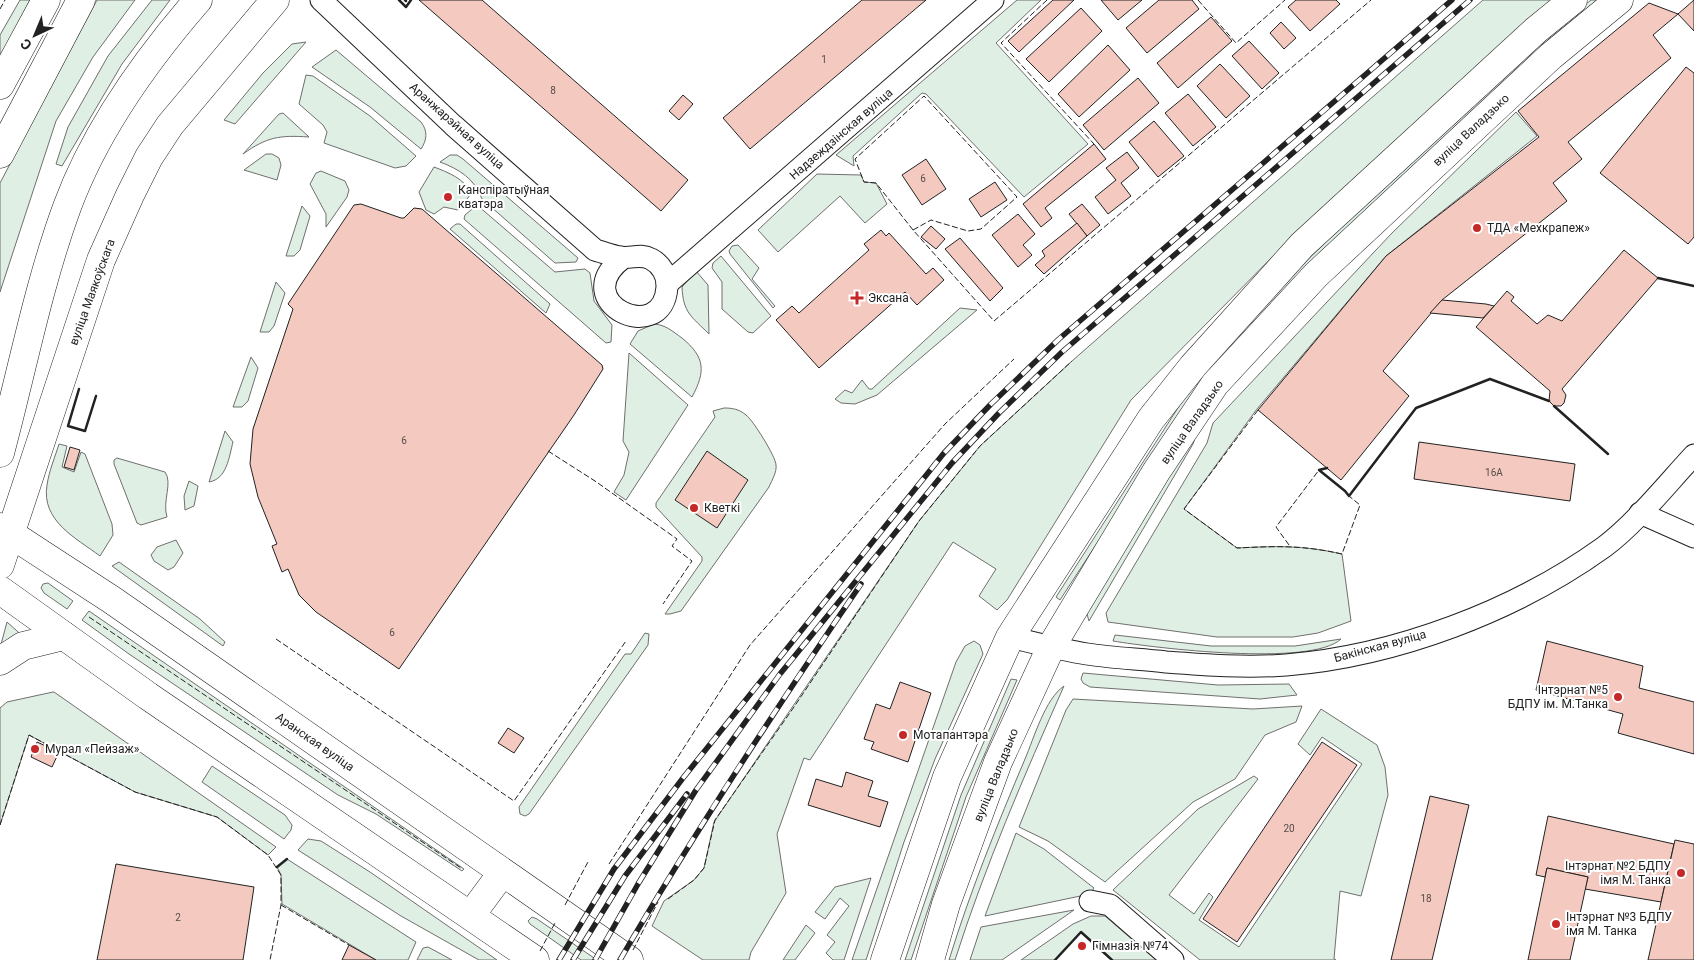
<svg xmlns="http://www.w3.org/2000/svg" width="1694" height="960" font-family="Roboto,sans-serif">
  <rect width="100%" height="100%" fill="#fff"/>
  <g fill="#e0efe3" stroke="#6f6f6f">
    <polygon points="20,0 30,0 0,57 0,35"/>
    <polygon points="97,0 135,0 93,57 56,121 0,292 0,183"/>
    <polygon points="152,0 170,0 122,64 62,166 56,164 68,127 108,56"/>
    <polygon points="1017,0 1041,0 996,43 1088,144 1024,197 926,94 922,93 853,156 854,166 836,155"/>
    <polygon points="1483,0 1556,0 1294,235 1131,400 1007,600 997,610 979,596 996,569 953,542 810,760 804,758 777,834 786,893 751,952 749,960 703,960 652,926 664,901 694,880 704,868 714,822 919,521 980,446 1072,361"/>
    <polygon points="1591,0 1597,0 1548,40 1394,184 1148,465 1060,600 1056,597 1194,383 1301,266 1390,180 1547,36"/>
    <polygon points="306,42 235,124 224,120 263,73 292,44"/>
    <path d="M336,50L421,122C428,131 427,140 421,149L370,107L312,67Z"/>
    <polygon points="306,75 313,76 370,116 416,156 406,166 395,168 324,143 327,132 323,125 299,104"/>
    <path d="M1516,112L1537,136L1386,256L1257,409L1184,509L1237,548C1277,546 1302,545 1342,554L1351,621L1318,633L1293,637H1217L1108,622L1106,613L1207,443L1213,423L1392,233Z"/>
    <path d="M283,113L309,137C279,135 267,137 243,154L279,114Z"/>
    <polygon points="266,154 272,154 279,158 281,165 277,180 244,170"/>
    <path d="M450,155H457L463,159L578,258L576,262L555,263L482,199C475,179 459,169 440,162Z"/>
    <path d="M434,167C447,172 466,179 471,194L458,210L444,207L434,214L426,210L419,192Z"/>
    <polygon points="321,171 345,181 349,190 347,197 326,227 326,214 310,184 316,173"/>
    <polygon points="817,174 861,175 864,182 876,183 887,204 865,223 840,196 778,252 758,230"/>
    <polygon points="477,205 555,272 585,269 590,273 594,301 612,325 611,342 606,343 464,219 465,215"/>
    <polygon points="302,206 310,216 300,250 294,256 286,256"/>
    <polygon points="456,224 460,224 550,304 546,313 450,229"/>
    <polygon points="738,245 759,268 752,279 775,306 773,308 730,254 729,251 732,246"/>
    <polygon points="721,256 771,316 753,333 748,332 722,309 722,282 712,268 713,263"/>
    <path d="M696,271L708,285L709,334C692,317 683,313 682,287Z"/>
    <polygon points="276,282 285,293 274,326 269,332 260,332"/>
    <polygon points="960,308 977,310 877,395 855,404 841,403 835,399 845,390 852,393 862,380 869,389 872,389"/>
    <path d="M654,324C666,325 672,331 682,338C705,357 706,371 692,397L630,344L638,331Z"/>
    <polygon points="629,353 688,405 626,500 614,492 624,475 629,452 623,441"/>
    <polygon points="251,357 258,368 248,401 242,407 233,407"/>
    <path d="M724,408C732,408 739,409 746,415C753,420 776,457 776,465C777,472 772,480 769,487L681,611L670,614H665L702,561V557L656,507V503L715,417L713,411Z"/>
    <path d="M225,431L233,442C229,457 227,479 209,482Z"/>
    <polygon points="1195,438 1193,444 1089,621 1086,611 1166,475"/>
    <path d="M59,444L67,446L62,467L74,472L81,452L85,454L112,524L113,535L100,556C76,538 41,521 47,485C49,471 55,457 59,444Z"/>
    <path d="M117,458L165,472C173,483 162,501 167,517L141,525L137,523L114,464V460Z"/>
    <polygon points="189,481 198,486 194,506 185,510 184,496"/>
    <polygon points="176,540 183,553 174,567 168,570 154,561 151,555 157,547"/>
    <polygon points="119,562 200,619 225,642 223,646 112,566"/>
    <polygon points="48,583 73,601 67,609 44,593 41,588 43,584"/>
    <polygon points="89,611 464,869 462,871 376,814 338,795 129,654 82,620"/>
    <polygon points="7,622 26,639 0,648"/>
    <polygon points="645,633 649,634 648,645 529,814 525,816 520,814 519,807 625,654 631,654"/>
    <path d="M1115,635L1211,646H1295L1341,639C1311,667 1155,648 1113,641Z"/>
    <polygon points="974,641 980,645 983,654 935,759 904,842 866,960 852,960 956,662 965,646"/>
    <polygon points="1083,673 1218,685 1289,684 1297,695 1260,699 1090,687 1083,683 1081,679"/>
    <polygon points="1011,679 1017,680 966,797 911,960 905,960 961,795"/>
    <path d="M1064,686C1024,776 985,866 955,960H949C970,892 997,825 1025,759C1034,738 1045,699 1064,686Z"/>
    <polygon points="53,692 54,692 276,847 268,855 217,817 135,792 29,735 0,825 0,708 7,702"/>
    <polygon points="1073,699 1253,709 1302,706 1296,722 1265,735 1235,779 1193,802 1105,882 1048,841 1019,827 1066,710"/>
    <polygon points="1321,709 1377,745 1385,767 1388,795 1361,896 1340,891 1334,959 1336,960 1200,960 1113,890 1198,809 1254,776 1258,779 1169,895 1194,914 1209,893 1213,897 1199,920 1239,947 1362,764 1322,737 1310,755 1298,744"/>
    <polygon points="212,766 285,815 292,825 291,830 284,839 202,782"/>
    <polygon points="1016,833 1044,849 1094,888 1090,894 985,916"/>
    <polygon points="308,839 321,841 370,872 497,960 479,960 401,916 298,850"/>
    <polygon points="287,859 416,942 408,960 376,960 282,904 281,875 277,867"/>
    <polygon points="871,878 844,960 833,960 826,953 835,942 827,935 849,906 840,898 825,919 815,912 835,887"/>
    <polygon points="1074,910 1002,960 970,960 981,927"/>
    <polygon points="1091,916 1105,916 1156,960 1112,960 1081,932 1055,960 1021,960 1073,924"/>
    <polygon points="532,917 537,919 597,960 581,960 530,924 528,921"/>
    <polygon points="806,925 815,933 795,960 783,960"/>
    <polygon points="428,947 452,960 417,960 423,948"/>
  </g>
  <g fill="#f3c9c0" stroke="#222">
    <polygon points="419,0 482,0 688,180 661,211"/>
    <polygon points="862,0 926,0 750,149 723,118"/>
    <polygon points="1053,0 1074,0 1019,52 1008,41"/>
    <polygon points="1101,0 1142,0 1118,20"/>
    <polygon points="1159,0 1192,0 1199,9 1147,53 1126,28"/>
    <polygon points="1296,0 1336,0 1340,4 1310,31 1288,7"/>
    <polygon points="1694,0 1694,31 1678,14"/>
    <polygon points="1649,3 1678,14 1653,35 1671,58 1568,142 1582,159 1553,183 1567,201 1442,300 1383,371 1409,396 1341,480 1258,410 1386,256 1539,137 1518,111"/>
    <polygon points="1081,8 1102,31 1049,82 1026,59"/>
    <polygon points="1211,17 1232,41 1178,88 1157,63"/>
    <polygon points="1281,22 1296,38 1284,49 1270,33"/>
    <polygon points="1249,41 1279,73 1262,89 1232,56"/>
    <polygon points="1108,45 1130,70 1079,117 1058,94"/>
    <polygon points="1220,64 1250,96 1226,118 1197,86"/>
    <polygon points="1686,67 1694,73 1694,237 1688,244 1600,173"/>
    <polygon points="1138,78 1159,103 1104,150 1083,125"/>
    <polygon points="1188,94 1216,127 1193,146 1165,113"/>
    <polygon points="683,95 693,104 679,120 669,111"/>
    <polygon points="1154,121 1184,156 1158,177 1129,142"/>
    <polygon points="1094,144 1106,159 1045,208 1052,218 1041,227 1023,204"/>
    <polygon points="1127,152 1139,168 1121,183 1131,196 1108,214 1095,197 1116,180 1106,168"/>
    <polygon points="926,159 946,189 922,205 902,175"/>
    <polygon points="995,182 1007,200 981,217 969,199"/>
    <polygon points="361,204 401,218 404,218 414,208 422,209 602,365 603,369 574,415 399,669 316,612 299,595 288,569 282,572 272,546 277,544 258,497 250,464 253,429 293,309 288,304 354,205"/>
    <polygon points="1082,204 1100,225 1087,236 1069,214"/>
    <polygon points="1018,214 1035,234 1023,245 1032,255 1018,267 992,235"/>
    <polygon points="1077,223 1087,236 1044,274 1035,265 1045,256 1042,251"/>
    <polygon points="931,226 945,239 936,249 921,237"/>
    <polygon points="881,230 886,236 889,233 926,274 933,268 944,280 917,305 905,292 819,368 776,320 792,306 799,313 869,250 864,244"/>
    <polygon points="960,238 1003,288 990,301 945,249"/>
    <polygon points="1624,250 1658,278 1562,389 1566,395 1564,403 1561,406 1554,406 1549,401 1550,391 1476,327 1507,291 1514,297 1511,301 1537,324 1548,315 1562,321"/>
    <polygon points="1442,300 1486,304 1494,306 1483,318 1430,313"/>
    <polygon points="1419,442 1575,464 1570,501 1414,479"/>
    <polygon points="70,447 80,450 74,470 64,467"/>
    <polygon points="707,451 748,480 717,528 675,500"/>
    <polygon points="1547,641 1643,666 1639,688 1694,702 1694,754 1618,733 1623,714 1536,690"/>
    <polygon points="900,682 931,693 908,762 871,749 874,742 864,739 876,704 890,709"/>
    <polygon points="508,728 524,738 514,753 498,743"/>
    <polygon points="37,742 59,752 52,767 31,757"/>
    <polygon points="1322,742 1357,765 1237,942 1203,919"/>
    <polygon points="846,772 873,781 868,796 888,802 880,827 808,805 816,779 842,787"/>
    <polygon points="1430,796 1469,805 1432,960 1391,960"/>
    <polygon points="1548,816 1674,844 1661,902 1585,889 1588,877 1547,868 1545,877 1536,875"/>
    <polygon points="1675,840 1694,844 1694,960 1648,960"/>
    <polygon points="116,864 254,887 243,960 97,960"/>
    <polygon points="1547,868 1588,877 1570,960 1528,960"/>
    <polygon points="349,945 376,960 342,960"/>
  </g>
  <g fill="none" stroke-linecap="round" stroke-linejoin="round">
    <defs>
      <g id="minor">
        <path d="M321,0L453,125L595,250C603,252 612,256 621,257C631,259 640,253 651,259C661,264 668,276 667,287C663,348 565,302 623,258"/>
        <polyline points="667,284 993,0"/>
        <polyline points="1640,513 1694,537"/>
        <path d="M1010,637C1035,643 1061,650 1087,654C1113,658 1140,659 1166,662C1206,665 1246,668 1286,665C1396,656 1515,611 1604,547C1635,524 1667,484 1694,455"/>
        <polyline points="1090,901 1110,905 1173,960"/>
      </g>
      <g id="major">
        <polyline points="0,85 46,0"/>
        <polyline points="0,154 81,0"/>
        <path d="M0,453C22,371 38,286 67,207C95,131 145,61 198,0"/>
        <polyline points="0,527 112,600 629,960"/>
        <polyline points="0,565 101,260 130,195 149,157 170,125 275,0"/>
        <polyline points="0,590 148,696 535,960"/>
        <polyline points="0,661 23,646 64,636"/>
        <polyline points="471,915 502,873"/>
        <polyline points="885,960 947,777 1010,637 1151,419 1193,366 1302,245 1536,30 1573,0"/>
        <polyline points="930,960 946,904 998,762 1051,647 1156,472 1215,384 1316,275 1551,56 1619,0"/>
      </g>
    </defs>
    <use href="#minor" stroke="#222" stroke-width="23"/>
    <use href="#major" stroke="#222" stroke-width="29"/>
    <use href="#minor" stroke="#fff" stroke-width="21"/>
    <use href="#major" stroke="#fff" stroke-width="28"/>
    <defs>
      <g id="rail">
        <polyline points="559,960 614,869 683,778 944,453 991,404 1059,339 1452,0"/>
        <polyline points="573,960 625,876 687,794"/>
        <polyline points="595,960 638,884 696,790 780,674 952,463 999,413 1062,352 1470,0"/>
        <path d="M620,960C695,831 777,707 861,584"/>
      </g>
    </defs>
    <use href="#rail" stroke="#222" stroke-width="5.5"/>
    <use href="#rail" stroke="#fff" stroke-width="4" stroke-dasharray="11" stroke-linecap="butt"/>
    <g stroke="#222" stroke-width="1" stroke-dasharray="6 2.5" stroke-linecap="butt">
      <polyline points="1047,0 1001,43 1094,144"/>
      <polyline points="1198,0 1236,43 1285,0"/>
      <polyline points="0,9 5,0"/>
      <polyline points="913,230 931,220 968,231 981,229 1017,197 924,96 855,159 864,182 876,183 913,230 994,321 1371,0"/>
      <path d="M1258,410L1184,509L1237,548C1277,546 1302,545 1342,554L1360,505L1349,496"/>
      <polyline points="548,451 595,481 677,539 672,546 692,561 663,604"/>
      <polyline points="1289,545 1276,527 1319,470"/>
      <polyline points="89,617 461,868"/>
      <polyline points="276,639 514,801 626,641"/>
      <polyline points="0,825 29,735 135,792 217,817 268,855 281,875 281,905 270,960"/>
      <polyline points="609,864 750,645 945,424 1014,359"/>
      <polyline points="668,899 694,880 704,868 715,820 794,707 919,521 980,446 1072,361"/>
      <polyline points="281,905 349,945"/>
      <polyline points="565,905 589,860"/>
      <polyline points="633,950 658,902"/>
      <polyline points="540,951 555,923"/>
    </g>
    <g stroke="#222" stroke-width="2.5">
      <polyline points="399,0 406,7 411,0"/>
      <polyline points="405,0 406,1"/>
      <polyline points="1658,278 1694,286"/>
      <polyline points="79,389 68,426 85,431 96,396"/>
      <polyline points="1554,406 1608,454"/>
      <polyline points="1327,468 1319,470 1345,491 1349,496 1416,408 1490,379 1549,401"/>
      <polyline points="277,867 287,859"/>
      <polyline points="1055,960 1081,932 1112,960"/>
    </g>
  </g>
  <g fill="#c62828" stroke="#fff" stroke-width="2">
    <circle cx="448" cy="197" r="5"/>
    <circle cx="1477" cy="228" r="5"/>
    <path d="M854.5 290.5h5v5h5v5h-5v5h-5v-5h-5v-5h5z"/>
    <circle cx="694" cy="508" r="5"/>
    <circle cx="1618" cy="697" r="5"/>
    <circle cx="903" cy="735" r="5"/>
    <circle cx="35" cy="749" r="5"/>
    <circle cx="1681" cy="873" r="5"/>
    <circle cx="1556" cy="924" r="5"/>
    <circle cx="1082" cy="946" r="5"/>
  </g>
  <g text-anchor="middle" dominant-baseline="central" stroke-width="4" stroke-linejoin="round" paint-order="stroke">
    <g font-size="10" fill="#564c4a">
      <text x="824" y="59">1</text>
      <text x="553" y="90">8</text>
      <text x="923" y="178">6</text>
      <text x="404" y="440">6</text>
      <text x="1494" y="472">16А</text>
      <text x="392" y="632">6</text>
      <text x="1289" y="828">20</text>
      <text x="1426" y="898">18</text>
      <text x="178" y="917">2</text>
    </g>
    <g font-size="12" fill="#222" stroke="#fff">
      <text transform="translate(457 126) rotate(42)">Аранжарэйная вуліца</text>
      <text transform="translate(1471 130) rotate(-43)">вуліца Валадзько</text>
      <text transform="translate(841 134) rotate(-41)">Надзеждзінская вуліца</text>
      <text transform="translate(92 292) rotate(-70)">вуліца Маякоўскага</text>
      <text transform="translate(1192 422) rotate(-55)">вуліца Валадзько</text>
      <text transform="translate(1380 646) rotate(-15)">Бакінская вуліца</text>
      <text transform="translate(315 742) rotate(35)">Аранская вуліца</text>
      <text transform="translate(996 775) rotate(-68)">вуліца Валадзько</text>
    </g>
    <g font-size="12" fill="#222" stroke="#fff" text-anchor="start">
      <text x="458" y="190">Канспіратыўная<tspan x="458" dy="14">кватэра</tspan></text>
      <text x="1487" y="228">ТДА «Мехкрапеж»</text>
      <text x="868" y="298">Эксана</text>
      <text x="704" y="508">Кветкі</text>
      <text x="1608" y="690" text-anchor="end">Інтэрнат №5<tspan x="1608" dy="14">БДПУ ім. М.Танка</tspan></text>
      <text x="913" y="735">Мотапантэра</text>
      <text x="45" y="749">Мурал «Пейзаж»</text>
      <text x="1671" y="866" text-anchor="end">Інтэрнат №2 БДПУ<tspan x="1671" dy="14">імя М. Танка</tspan></text>
      <text x="1566" y="917">Інтэрнат №3 БДПУ<tspan x="1566" dy="14">імя М. Танка</tspan></text>
      <text x="1092" y="946">Гімназія №74</text>
    </g>
  </g>
  <g transform="translate(35 35) rotate(224)" stroke="#ffffff" stroke-width="4" paint-order="stroke">
  <path d="M0-4L9 19L0 12L-9 19Z" fill="#222222"/>
  <text y="-8" font-size="14" font-weight="bold" text-anchor="middle" fill="#222222">С</text>
  </g>
</svg>
